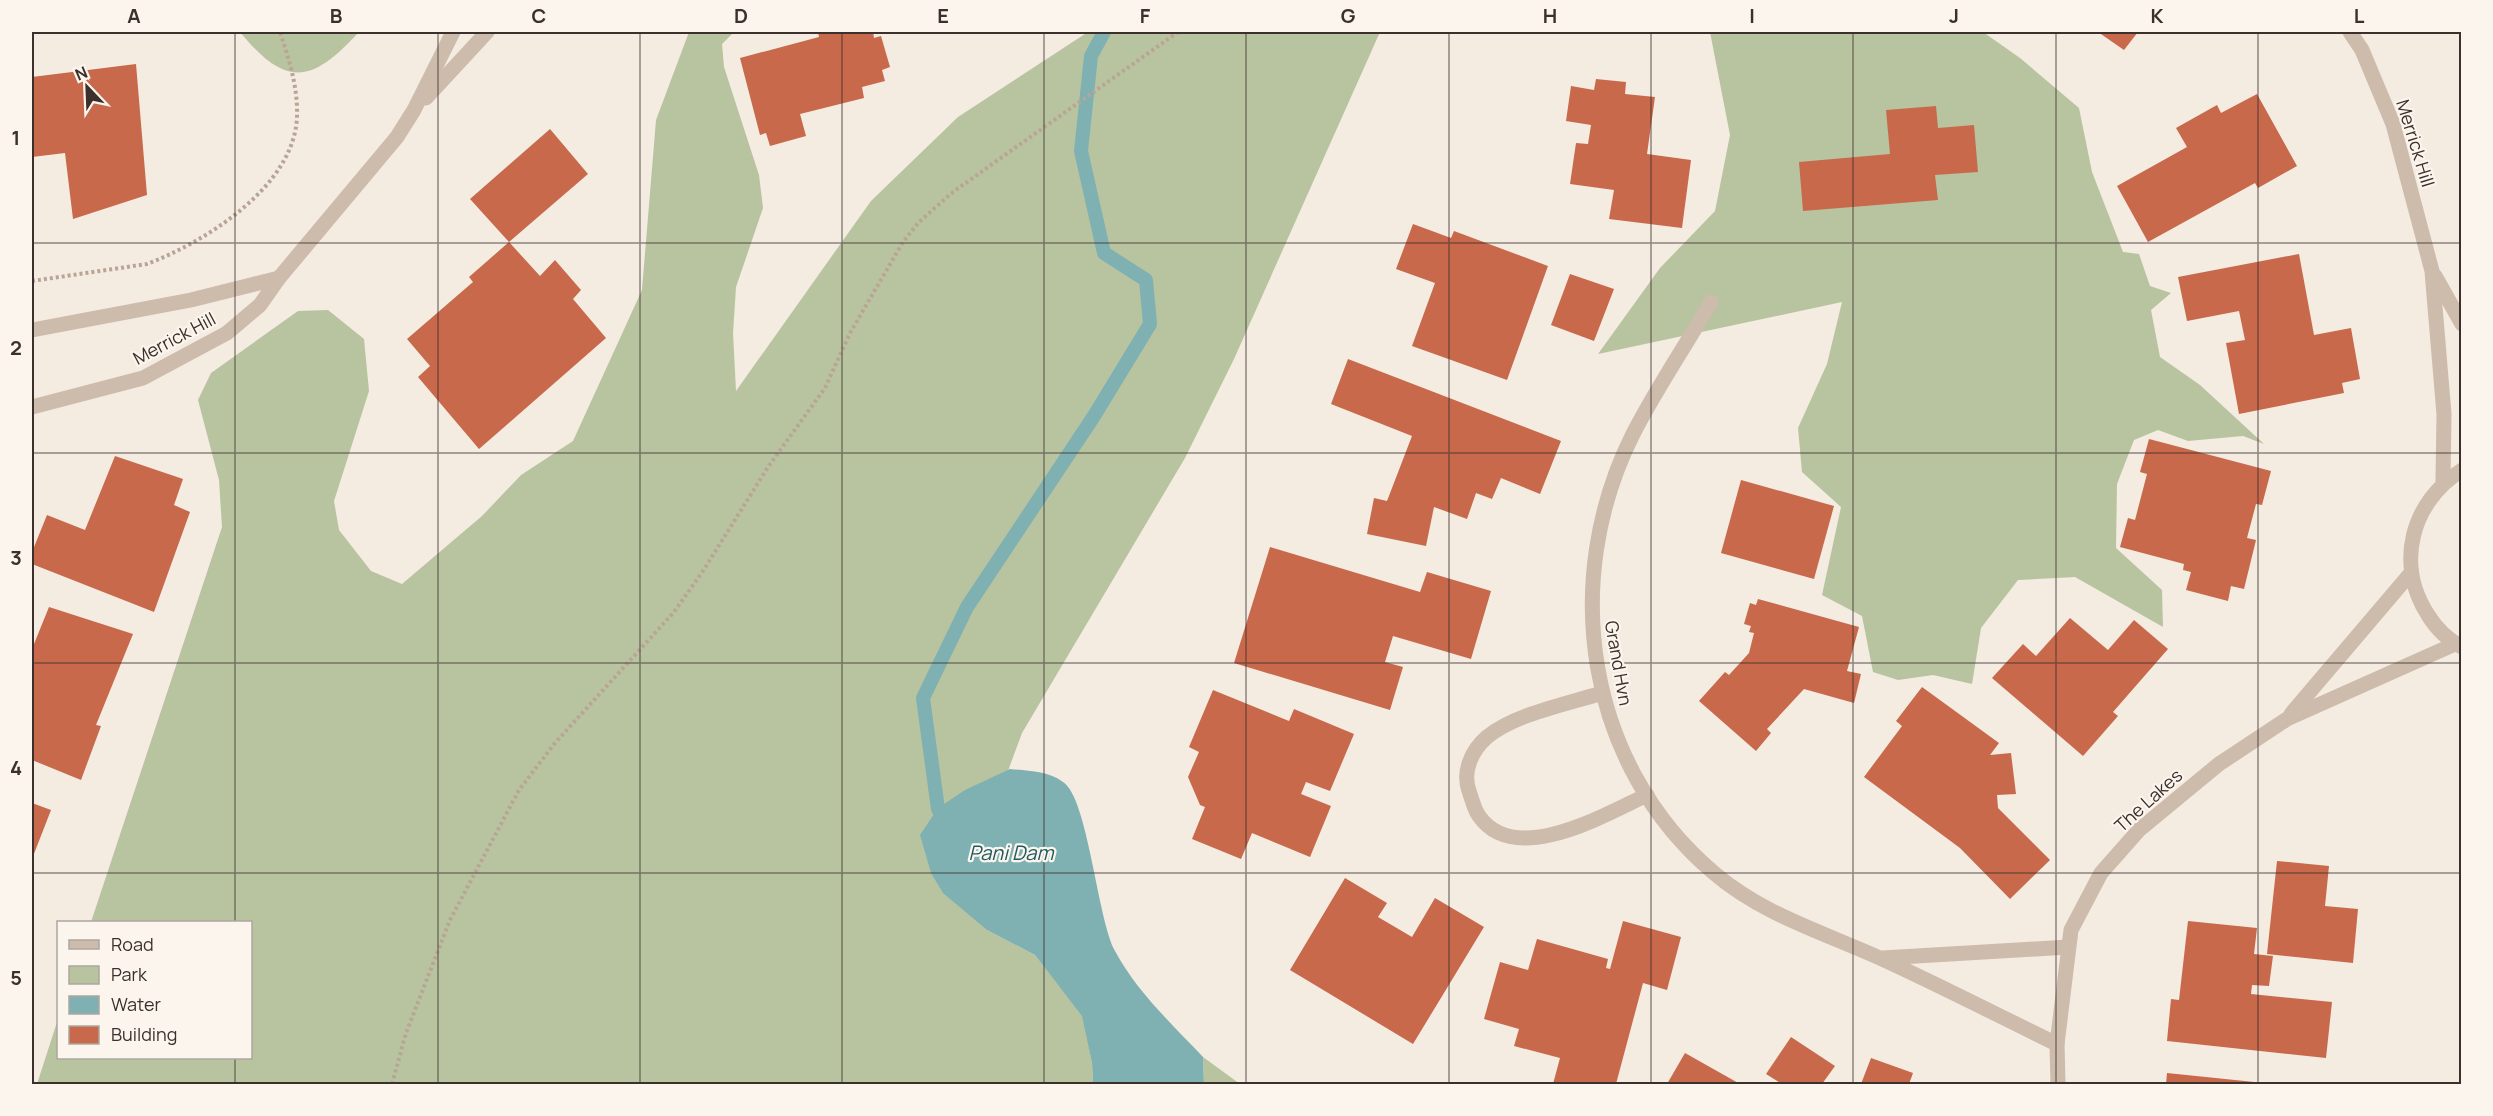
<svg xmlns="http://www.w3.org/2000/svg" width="2493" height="1116" font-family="Manrope,sans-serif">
  <rect width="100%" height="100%" fill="#f4ebe1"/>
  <g fill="#b8c4a0">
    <path d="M240,32H359C311,84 286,88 240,32Z"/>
    <polygon points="689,32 734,32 722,44 724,67 759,175 763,208 736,287 733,333 736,391 871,201 958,117 1088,32 1380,32 1234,359 1185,458 1022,733 992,814 987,930 1035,955 1083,1016 1092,1063 1093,1084 37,1084 58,1019 58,1058 250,1058 250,922 91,922 222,527 219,480 198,400 211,373 298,311 328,310 364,339 369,391 334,501 339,530 371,571 402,584 482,516 521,475 573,441 642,290 656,120"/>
    <polygon points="1710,32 1983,32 2020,58 2079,108 2092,172 2123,252 2139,254 2150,286 2171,293 2151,310 2160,357 2200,385 2264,444 2243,436 2188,441 2158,430 2134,440 2117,484 2116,548 2162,590 2163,627 2075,577 2018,580 1981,628 1972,684 1933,675 1898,680 1873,672 1862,616 1822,595 1841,507 1802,472 1798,428 1827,364 1842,302 1598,354 1660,268 1715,211 1730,135"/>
    <polygon points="1203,1057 1240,1084 1204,1084"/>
  </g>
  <path fill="#7fb0b2" d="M1010,769C1028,771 1048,771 1063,782C1088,798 1097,917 1115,951C1137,992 1172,1024 1203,1057L1204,1084H1093L1092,1063L1082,1016L1035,955L987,930L943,893L931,873L920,835L938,808L965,790Z"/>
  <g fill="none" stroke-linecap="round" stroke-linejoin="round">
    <polyline stroke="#7fb0b2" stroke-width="14" points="948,822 938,809 923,698 967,607 1094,416 1150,324 1146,280 1104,253 1081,151 1091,56 1104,32"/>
  </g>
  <g fill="#c8694b">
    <polygon points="818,32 873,32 874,38 881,36 890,67 882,70 885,81 862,87 864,98 800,114 806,136 770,146 766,133 760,135 740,58 819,37"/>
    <polygon points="2098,32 2138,32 2124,50"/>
    <polygon points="136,64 147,195 73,219 65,153 32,157 32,77"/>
    <polygon points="1596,79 1626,82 1625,94 1655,97 1647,154 1691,160 1682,228 1609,219 1614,190 1570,184 1576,143 1588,144 1591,125 1566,121 1571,86 1594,90"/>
    <polygon points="2257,94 2297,166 2258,188 2255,183 2148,242 2117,186 2187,147 2176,128 2217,105 2221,113"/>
    <polygon points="1936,106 1938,128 1974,125 1978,172 1935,175 1938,200 1803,211 1799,162 1890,154 1886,110"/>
    <polygon points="550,129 588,174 509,242 540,276 555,260 581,290 573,299 606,338 479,449 418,377 430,366 407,339 473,282 469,277 509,242 470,199"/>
    <polygon points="1413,224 1451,238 1454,231 1548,266 1507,380 1412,346 1435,283 1396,269"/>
    <polygon points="2299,254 2314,335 2351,328 2360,379 2342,383 2344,393 2239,414 2226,343 2245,340 2239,311 2187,321 2178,277"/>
    <polygon points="1570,274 1614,289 1594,341 1551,325"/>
    <polygon points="1348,359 1561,441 1540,494 1501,478 1492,499 1476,493 1467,519 1434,507 1426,546 1367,534 1374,498 1387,501 1412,436 1331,404"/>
    <polygon points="2149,439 2271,471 2262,505 2256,504 2247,538 2256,540 2244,589 2231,586 2228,601 2186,590 2191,572 2183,570 2184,564 2120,547 2128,518 2135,520 2147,474 2140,472"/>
    <polygon points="115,456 183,479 174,505 190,512 154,612 32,564 32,552 47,515 85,530"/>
    <polygon points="1741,480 1834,506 1814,579 1721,553"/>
    <polygon points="1270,547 1420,592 1427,572 1491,591 1471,659 1393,636 1385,662 1403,667 1390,710 1234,663"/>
    <polygon points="1758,599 1859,627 1847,671 1861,674 1854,703 1804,689 1767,729 1771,733 1756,751 1699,701 1725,672 1729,675 1749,653 1754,633 1749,632 1751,626 1744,624 1750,603 1756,605"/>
    <polygon points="49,607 133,634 96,725 101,726 81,780 32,760 32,643 34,644"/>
    <polygon points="2070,618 2108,650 2134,620 2168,649 2113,712 2118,716 2083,756 1992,678 2023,644 2036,656"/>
    <polygon points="1922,687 1999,743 1990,755 2011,753 2016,794 1997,795 1998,808 2050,860 2010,899 1960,848 1864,777 1902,726 1896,721"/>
    <polygon points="1213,690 1289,721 1294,709 1354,734 1330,791 1306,782 1301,794 1331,806 1310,857 1252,833 1241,859 1192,839 1205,807 1200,805 1188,777 1199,752 1189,747"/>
    <polygon points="32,803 51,810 32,859"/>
    <polygon points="2277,861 2329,866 2325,906 2358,909 2353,963 2267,954"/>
    <polygon points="1345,878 1387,903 1378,917 1412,937 1435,898 1484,927 1413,1044 1290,970"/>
    <polygon points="1623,921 1681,937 1667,990 1643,983 1616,1084 1553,1084 1560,1058 1514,1046 1519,1029 1484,1019 1500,962 1528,970 1537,939 1608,959 1606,968 1610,969"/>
    <polygon points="2188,921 2257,928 2254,954 2273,956 2269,986 2252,985 2251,994 2332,1002 2326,1058 2167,1041 2171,999 2179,1000"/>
    <polygon points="1791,1037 1835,1066 1822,1084 1782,1084 1766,1074"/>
    <polygon points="1685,1053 1740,1084 1667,1084"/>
    <polygon points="1871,1058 1913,1073 1909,1084 1861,1084"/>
    <polygon points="2167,1073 2264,1083 2264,1084 2166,1084"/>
  </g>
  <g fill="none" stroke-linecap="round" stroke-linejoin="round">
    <g stroke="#b9a596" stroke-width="4" stroke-dasharray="3 3" stroke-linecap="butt">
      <path d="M32,281L147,264C205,242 294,187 297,117C298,87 289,59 280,32"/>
      <polyline points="392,1084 406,1033 450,920 519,790 555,743 674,612 703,571 768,467 825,388 850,333 903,242 919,222 953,192 1178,32"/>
    </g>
    <g stroke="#cdbbac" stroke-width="15">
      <polyline points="2350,32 2362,50 2393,124 2432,271 2444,414 2443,481"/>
      <polyline points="426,98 487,32"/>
      <polyline points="2435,276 2462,324"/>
      <path d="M1711,302C1686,345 1656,389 1633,434C1559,581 1586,765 1714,873C1763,915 1825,933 1882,959C1941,986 1999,1016 2057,1044"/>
      <polyline points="32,330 191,300 279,278"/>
      <polyline points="32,407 143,378 227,333 260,305 279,278 397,137 414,110 453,32"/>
      <path d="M2462,470C2411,502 2395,564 2428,615C2436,628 2448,640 2462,647"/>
      <path d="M1602,693C1567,704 1515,714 1487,737C1472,750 1462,771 1469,791C1472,799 1474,809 1479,816C1515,868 1606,814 1647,795"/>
      <polyline points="2291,714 2410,574"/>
      <polyline points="1883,958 2068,947"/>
      <polyline points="2058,1084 2057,1044 2071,930 2101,873 2139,830 2219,764 2287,719 2455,644"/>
    </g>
  </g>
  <path fill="none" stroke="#3b302b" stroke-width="1.5" stroke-opacity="0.55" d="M235,32V922M438,32V1084M640,32V1084M842,32V1084M1044,32V1084M1246,32V1084M1449,32V1084M1651,32V1084M1853,32V1084M2056,32V1084M2258,32V1084M32,243H2462M32,453H2462M32,663H2462M32,873H2462M235,1058V1084"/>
  <g text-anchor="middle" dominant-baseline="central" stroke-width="4.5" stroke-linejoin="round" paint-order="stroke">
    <g font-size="18" fill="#3b302b" stroke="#fbf5ee">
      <text transform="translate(2416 143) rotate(73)">Merrick Hill</text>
      <text transform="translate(174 338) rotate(-28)">Merrick Hill</text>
      <text transform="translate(1619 663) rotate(80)">Grand Hvn</text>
      <text transform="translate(2148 800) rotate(-42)">The Lakes</text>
    </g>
    <g font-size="20" font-style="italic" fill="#1f5a5e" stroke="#fbf5ee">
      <text x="1011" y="852">Pani Dam</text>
    </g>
  </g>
  <rect width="2493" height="1116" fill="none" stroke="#fbf5ee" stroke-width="66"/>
  <rect x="57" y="921" width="195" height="138" fill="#fbf5ee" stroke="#aea6a0" stroke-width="1.5"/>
  <rect x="69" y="940" width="30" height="9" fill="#cdbbac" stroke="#aea6a0" stroke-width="1.5"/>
  <text x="111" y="951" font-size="18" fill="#3b302b">Road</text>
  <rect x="69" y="966" width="30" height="18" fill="#b8c4a0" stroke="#aea6a0" stroke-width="1.5"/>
  <text x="111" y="981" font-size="18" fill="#3b302b">Park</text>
  <rect x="69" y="996" width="30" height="18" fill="#7fb0b2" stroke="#aea6a0" stroke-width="1.5"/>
  <text x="111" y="1011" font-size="18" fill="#3b302b">Water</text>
  <rect x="69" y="1026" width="30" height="18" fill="#c8694b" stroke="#aea6a0" stroke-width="1.5"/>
  <text x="111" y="1041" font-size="18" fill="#3b302b">Building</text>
  <g transform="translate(87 87) rotate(337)" stroke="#fbf5ee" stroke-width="4.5" paint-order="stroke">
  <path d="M0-4.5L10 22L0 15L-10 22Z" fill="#3b302b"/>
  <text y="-9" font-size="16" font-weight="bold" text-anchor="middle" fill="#3b302b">N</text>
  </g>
  <rect x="33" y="33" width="2427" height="1050" fill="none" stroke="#3b302b" stroke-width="2"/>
  <g font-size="20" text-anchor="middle" font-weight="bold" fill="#3b302b">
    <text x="134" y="23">A</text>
    <text x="336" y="23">B</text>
    <text x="539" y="23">C</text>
    <text x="741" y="23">D</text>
    <text x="943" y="23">E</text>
    <text x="1145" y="23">F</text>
    <text x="1348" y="23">G</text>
    <text x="1550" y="23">H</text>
    <text x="1752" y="23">I</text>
    <text x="1954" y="23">J</text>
    <text x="2157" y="23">K</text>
    <text x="2359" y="23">L</text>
    <text x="16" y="145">1</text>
    <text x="16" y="355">2</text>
    <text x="16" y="565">3</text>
    <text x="16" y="775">4</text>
    <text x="16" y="985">5</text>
  </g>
</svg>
